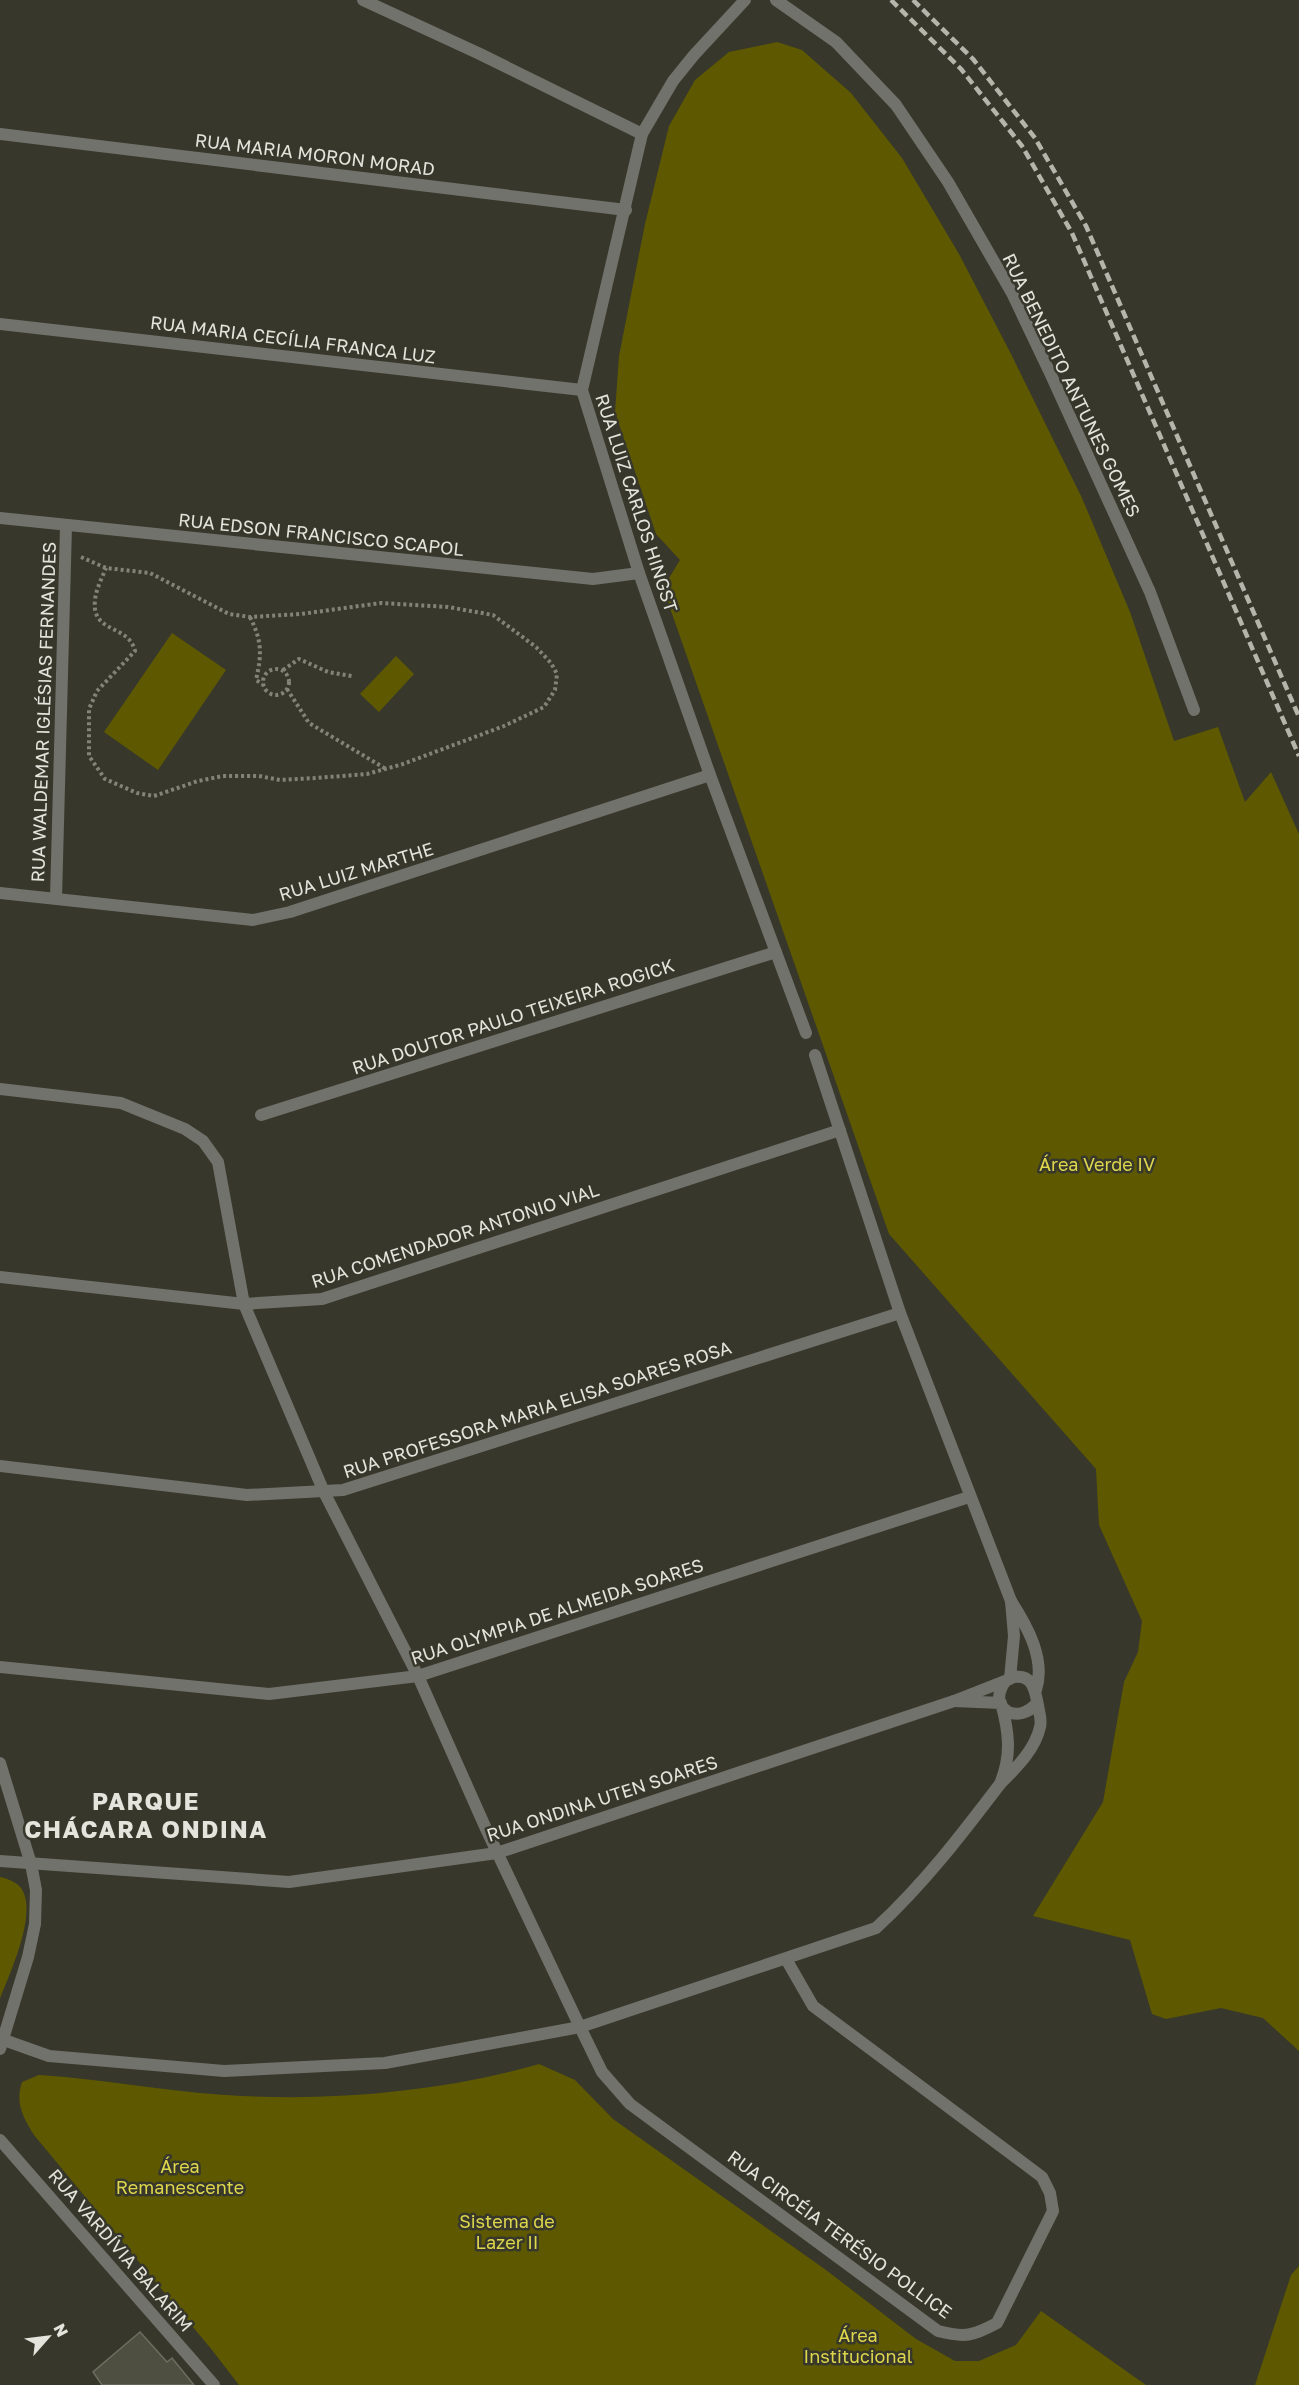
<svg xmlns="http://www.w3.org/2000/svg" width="1299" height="2385" font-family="'Golos Text',sans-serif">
  <rect width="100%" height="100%" fill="#37372b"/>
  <g fill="#5e5901">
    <polygon points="777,42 802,50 851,93 902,158 959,254 1011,354 1082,498 1130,612 1174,741 1218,727 1245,802 1271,772 1299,834 1299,2051 1263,2018 1221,2008 1166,2019 1152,2014 1130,1940 1033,1916 1103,1802 1124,1682 1138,1652 1142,1621 1099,1525 1096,1469 889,1234 663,588 680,560 656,534 615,412 619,356 645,224 669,126 695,80 729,52"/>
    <polygon points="172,633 226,670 158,770 104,732"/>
    <polygon points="396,656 414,674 379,712 360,694"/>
    <path d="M0,1877C5,1878 13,1881 17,1884C43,1904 9,1975 0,1999Z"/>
    <path d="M539,2064L575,2080L613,2119L826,2270L916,2339L955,2361H979L1016,2345L1041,2311L1146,2385H239L212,2350L34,2135C23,2117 15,2103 22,2082L39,2075C102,2079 163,2091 226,2095C327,2102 442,2092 539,2064Z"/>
    <polygon points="1299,2266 1299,2385 1255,2385 1291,2275"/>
  </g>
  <polygon fill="#4e4e41" stroke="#6d6d60" stroke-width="1.5" points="140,2332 167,2362 172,2358 194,2385 102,2385 93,2372"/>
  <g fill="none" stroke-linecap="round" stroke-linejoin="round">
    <g stroke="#838379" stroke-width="4" stroke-dasharray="3 3" stroke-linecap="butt">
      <path d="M81,557L106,568L150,573L229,614L250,617L301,614L381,603L448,607L493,615L536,647L551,663L557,674L555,690L544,707L504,726L403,764L367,774L316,778L280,780L259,776H223L198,781L154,796L137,793L105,779L89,756V709L97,691L135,651C129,624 91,634 95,600C96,589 102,578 106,568"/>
      <path d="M250,617C262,641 262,654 256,680L262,684"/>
      <circle cx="276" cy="682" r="13"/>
      <polyline points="283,670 299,659 328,672 352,676"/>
      <polyline points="287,689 309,723 386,769"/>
    </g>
    <g stroke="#72726c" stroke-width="12">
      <polyline points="363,0 480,54 642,134"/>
      <polyline points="745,0 694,55 673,81 642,134 582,390 639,573 710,775 806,1033"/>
      <polyline points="776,0 836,42 896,105 948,182 1012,293 1051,375 1150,592 1194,710"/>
      <polyline points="0,134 626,210"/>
      <polyline points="0,324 582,390"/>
      <polyline points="0,518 593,579 639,573"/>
      <polyline points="0,893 253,920 290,912 710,775"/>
      <polyline points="56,898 66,526"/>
      <polyline points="815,1055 900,1313 1011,1601"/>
      <path d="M0,1089L121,1103L185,1129L203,1141L218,1162L244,1304L324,1492L418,1676L487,1831L580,2027L602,2072L630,2104L938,2331C965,2338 973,2336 997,2323L1053,2211L1050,2193L1042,2177L813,2006L786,1959"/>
      <polyline points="261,1115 776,952"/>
      <polyline points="0,1277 244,1304 322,1299 840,1130"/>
      <polyline points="0,1466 247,1495 343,1490 900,1313"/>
      <polyline points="0,1667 269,1694 418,1676 969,1497"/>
      <path d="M1036,1690C1046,1659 1027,1626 1011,1601L1014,1636L1010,1679L954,1701L1001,1703C1009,1732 1012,1755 1000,1784C1016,1768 1035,1750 1040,1727C1042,1720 1039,1712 1038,1705C1035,1691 1033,1674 1014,1677C1008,1678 1003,1683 1001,1689C992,1710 1018,1725 1037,1703"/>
      <polyline points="0,1763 31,1864 36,1890 35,1924 28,1957 0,2049"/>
      <polyline points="0,1861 289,1882 497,1853 954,1701"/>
      <path d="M4,2040L49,2056L224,2071L385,2063L580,2027L876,1928C923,1885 962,1834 1000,1784"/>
      <polyline points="0,2140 214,2385"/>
    </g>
    <g stroke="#b5b5ac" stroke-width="4.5" stroke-dasharray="9 4.5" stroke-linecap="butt">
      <polyline points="891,0 961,69 1022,146 1072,233 1299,756"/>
      <polyline points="913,0 973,59 1035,138 1086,226 1299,717"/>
    </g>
  </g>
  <g text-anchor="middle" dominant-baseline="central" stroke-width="5" stroke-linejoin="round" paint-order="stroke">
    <g font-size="18" fill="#e4e4dc" stroke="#37372b">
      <text transform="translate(315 154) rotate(7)">RUA MARIA MORON MORAD</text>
      <text transform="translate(293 339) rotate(7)">RUA MARIA CECÍLIA FRANCA LUZ</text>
      <text transform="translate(1072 385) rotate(64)">RUA BENEDITO ANTUNES GOMES</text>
      <text transform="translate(637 503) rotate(72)">RUA LUIZ CARLOS HINGST</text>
      <text transform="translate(321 534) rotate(6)">RUA EDSON FRANCISCO SCAPOL</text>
      <text transform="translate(43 712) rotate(-88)">RUA WALDEMAR IGLÉSIAS FERNANDES</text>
      <text transform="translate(356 871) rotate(-17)">RUA LUIZ MARTHE</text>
      <text transform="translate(513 1016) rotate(-18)">RUA DOUTOR PAULO TEIXEIRA ROGICK</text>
      <text transform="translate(455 1235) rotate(-18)">RUA COMENDADOR ANTONIO VIAL</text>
      <text transform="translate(537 1409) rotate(-18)">RUA PROFESSORA MARIA ELISA SOARES ROSA</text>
      <text transform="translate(557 1611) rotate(-18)">RUA OLYMPIA DE ALMEIDA SOARES</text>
      <text transform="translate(602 1798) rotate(-18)">RUA ONDINA UTEN SOARES</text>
      <text transform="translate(840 2234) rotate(36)">RUA CIRCÉIA TERÉSIO POLLICE</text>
      <text transform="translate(121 2250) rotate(49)">RUA VARDÍVIA BALARIM</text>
    </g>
    <g font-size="18" fill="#ded74c" stroke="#37372b">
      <text x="1097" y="1164">Área Verde IV</text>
      <text x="180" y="2166">Área<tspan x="180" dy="21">Remanescente</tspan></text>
      <text x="507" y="2221">Sistema de<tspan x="507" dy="21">Lazer II</tspan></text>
      <text x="858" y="2335">Área<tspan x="858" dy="21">Institucional</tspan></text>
    </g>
    <g font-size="24" font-weight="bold" letter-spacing="1.5" fill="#e4e4dc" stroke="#37372b">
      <text x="146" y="1800">PARQUE<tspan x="146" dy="28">CHÁCARA ONDINA</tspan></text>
    </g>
  </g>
  <g transform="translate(48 2337) rotate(62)" stroke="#37372b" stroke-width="4.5" paint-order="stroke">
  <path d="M0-4.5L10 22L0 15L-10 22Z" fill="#e4e4dc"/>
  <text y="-9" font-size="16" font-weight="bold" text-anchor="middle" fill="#e4e4dc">N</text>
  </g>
</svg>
